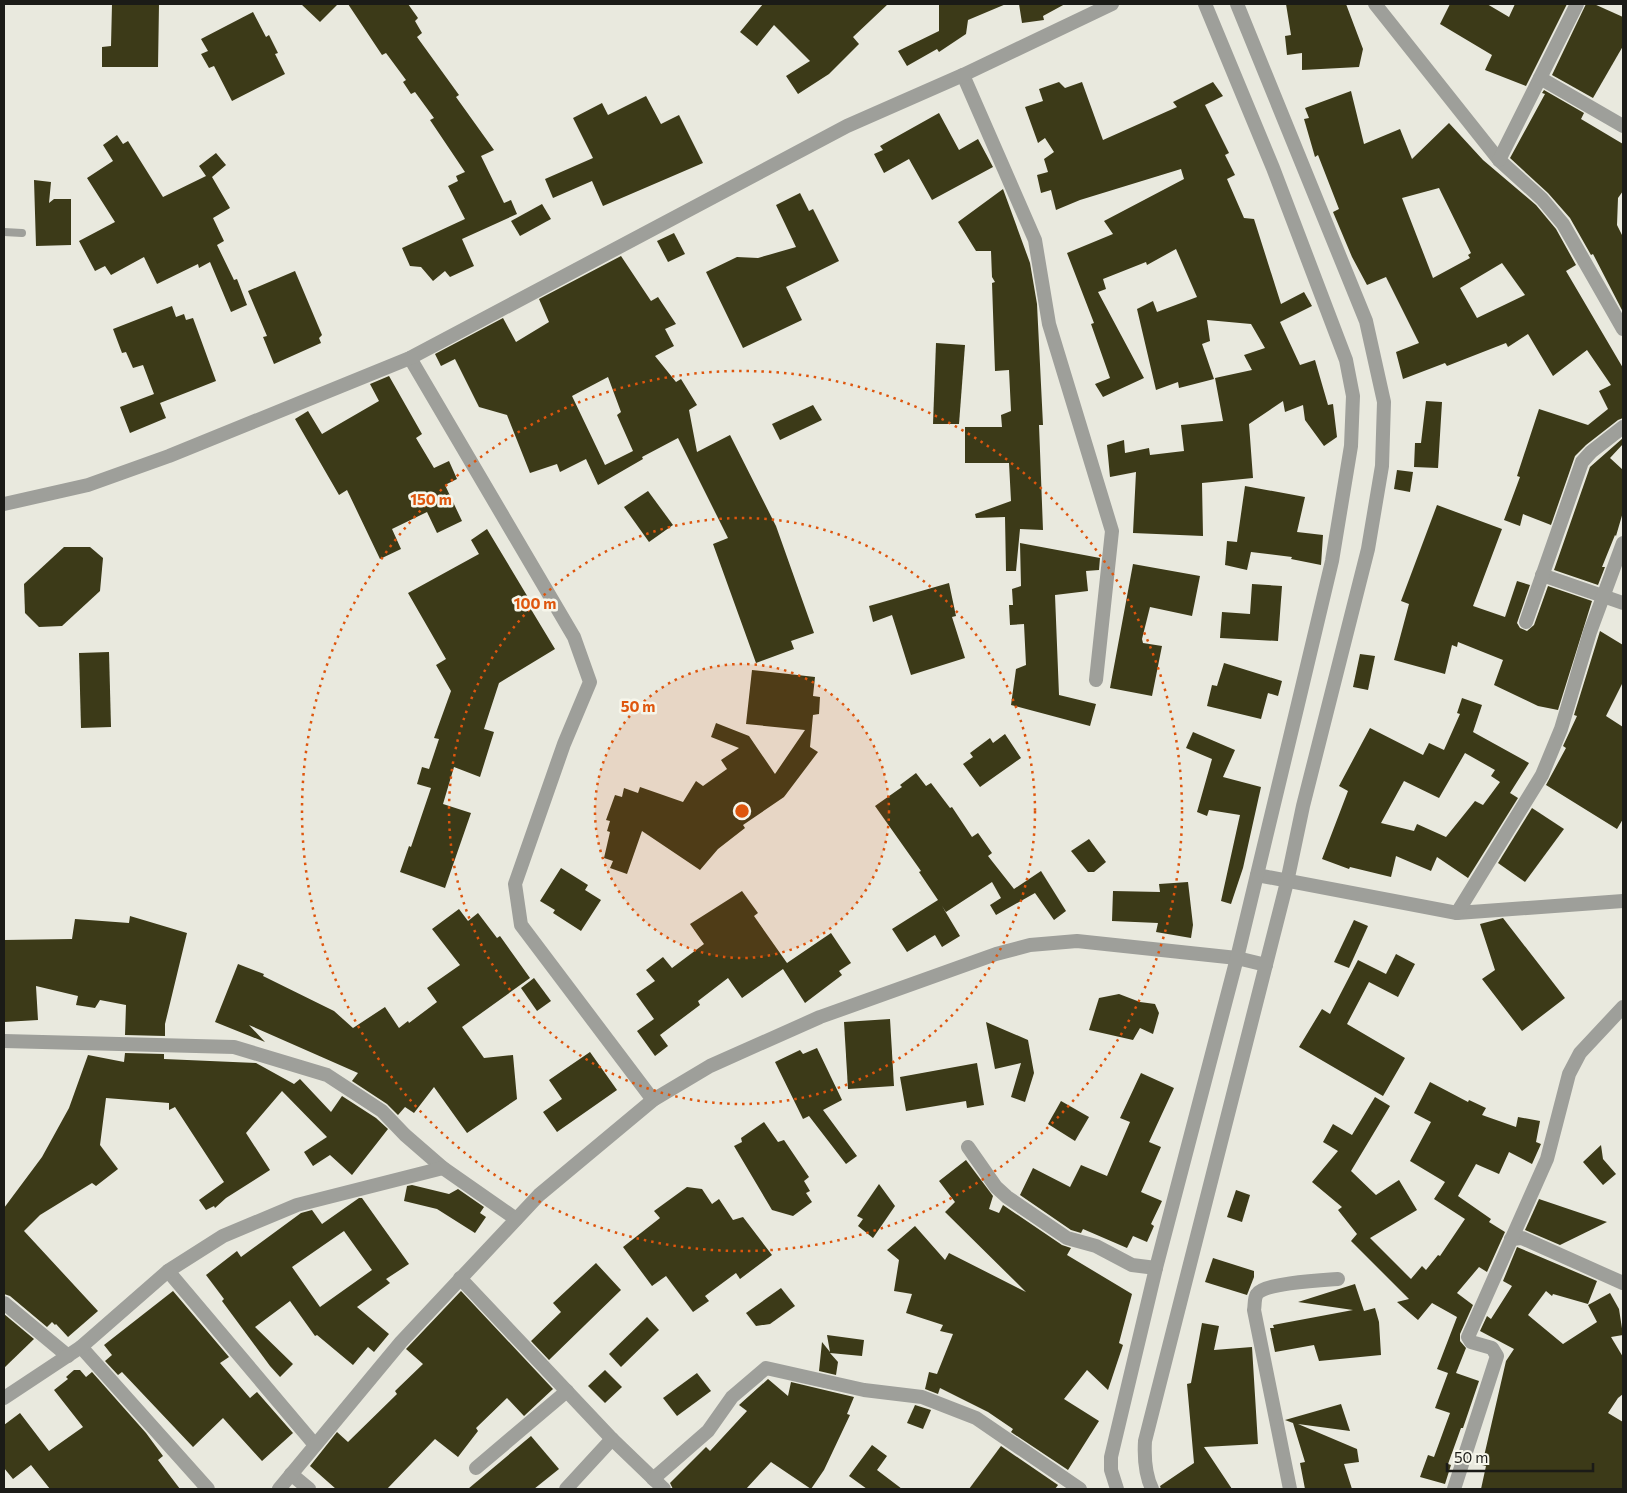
<svg xmlns="http://www.w3.org/2000/svg" width="1627" height="1493" font-family="Commissioner,sans-serif">
  <rect width="100%" height="100%" fill="#e9e9de"/>
  <g fill="#3c3a18" fill-rule="evenodd">
    <polygon points="112,4 159,4 158,67 102,67 102,47 111,46"/>
    <polygon points="301,4 338,4 320,22"/>
    <polygon points="348,4 408,4 418,18 415,21 422,33 417,37 459,95 456,97 494,150 481,156 504,203 511,200 517,214 462,239 474,266 450,277 445,271 433,281 421,267 410,266 402,248 465,219 448,186 458,181 456,176 465,172 430,120 434,118 415,92 411,94 403,82 406,80 386,53 382,55"/>
    <polygon points="763,4 888,4 853,37 859,44 829,74 798,94 786,76 810,61 774,25 757,46 740,32"/>
    <polygon points="939,4 1006,4 968,20 966,34 939,52 937,49 907,66 898,51 939,31"/>
    <polygon points="1019,4 1065,4 1043,16 1044,20 1022,23"/>
    <polygon points="1286,4 1346,4 1363,49 1359,67 1302,70 1302,53 1287,55 1285,36 1291,35"/>
    <polygon points="1450,4 1487,4 1509,17 1515,4 1567,4 1526,86 1485,70 1492,55 1440,24"/>
    <polygon points="1586,4 1594,4 1623,17 1623,46 1593,98 1552,75"/>
    <polygon points="253,12 266,37 269,35 278,53 275,54 285,74 232,101 214,66 209,68 201,54 208,51 201,39"/>
    <polygon points="1059,82 1065,88 1082,82 1103,140 1177,107 1173,102 1213,82 1223,96 1205,105 1229,153 1225,155 1235,175 1227,179 1244,218 1254,219 1281,304 1304,292 1312,306 1280,322 1300,365 1315,360 1328,405 1333,404 1337,437 1324,446 1305,420 1303,405 1285,412 1283,401 1249,424 1253,478 1202,483 1203,536 1133,533 1136,472 1110,477 1107,445 1124,440 1125,453 1149,448 1150,455 1184,451 1181,425 1223,421 1215,378 1252,370 1244,355 1265,348 1251,324 1207,320 1210,341 1202,344 1214,379 1179,388 1178,382 1156,390 1137,309 1153,301 1157,312 1197,297 1176,249 1147,265 1146,262 1103,279 1106,289 1098,292 1144,378 1103,397 1095,384 1110,378 1091,324 1094,323 1067,253 1113,234 1104,221 1184,179 1181,169 1080,200 1056,210 1051,190 1041,193 1037,175 1048,172 1044,159 1054,152 1045,138 1038,143 1025,107 1043,101 1039,89"/>
    <polygon points="1544,90 1584,113 1581,119 1623,144 1623,191 1618,198 1617,225 1623,237 1623,312 1593,254 1591,255 1570,218 1548,193 1510,158 1545,94 1542,93"/>
    <path d="M1351,91L1364,144L1400,129L1412,159L1449,123L1483,160L1536,205L1556,229L1576,265L1566,271L1623,368V418L1618,420L1586,445L1575,456L1551,525L1523,514L1520,526L1504,520L1520,477L1517,476L1539,409L1588,425L1608,409L1599,391L1611,385L1587,350L1553,376L1528,334L1508,347L1506,343L1447,366L1445,363L1403,379L1396,352L1419,343L1386,277L1367,285L1352,257L1333,212L1339,209L1318,155L1315,157L1304,119L1309,118L1305,108ZM1439,188L1471,253L1468,255L1470,258L1433,278L1402,198ZM1502,263L1525,295L1477,318L1460,288Z"/>
    <polygon points="646,96 661,124 679,115 703,163 603,206 592,181 553,198 545,179 593,158 573,118 602,103 608,115"/>
    <polygon points="939,113 959,150 978,139 993,167 932,200 909,159 884,173 874,154 883,150 880,146"/>
    <polygon points="117,135 123,144 128,141 163,197 206,176 199,166 216,153 226,165 212,177 230,208 213,218 224,241 217,245 234,280 237,279 247,305 231,312 210,262 199,268 198,264 157,284 144,257 111,275 105,266 95,271 79,241 115,222 87,178 113,161 103,145"/>
    <polygon points="34,180 51,182 49,203 54,199 71,199 71,245 36,246"/>
    <polygon points="1003,189 1030,263 1037,304 1043,425 1039,425 1043,530 1020,529 1016,571 1006,571 1005,517 976,518 975,514 1011,501 1009,463 965,463 965,427 1002,427 1001,415 1011,411 1009,370 995,371 992,283 995,282 992,277 991,251 976,251 958,222"/>
    <polygon points="800,193 809,211 813,209 839,261 786,287 802,320 743,348 706,272 737,257 758,258 796,247 776,205"/>
    <polygon points="542,204 551,219 520,236 511,221"/>
    <polygon points="674,233 685,254 668,262 657,241"/>
    <path d="M621,256L651,301L658,297L676,324L665,329L674,346L655,356L676,382L681,379L697,405L689,410L697,452L730,435L776,526L814,633L791,641L794,649L756,663L713,544L728,538L678,438L642,457L643,459L598,485L586,459L560,472L557,464L530,473L507,415L479,407L455,359L441,366L435,354L503,318L516,342L549,322L539,299ZM608,377L621,412L617,415L633,451L605,465L572,396Z"/>
    <polygon points="295,271 322,335 319,338 321,343 274,364 263,337 267,336 248,291"/>
    <polygon points="172,306 176,317 184,314 186,320 193,318 216,381 160,403 166,418 130,433 120,407 154,394 143,365 133,368 126,352 122,353 113,329"/>
    <polygon points="936,343 965,345 959,424 933,424"/>
    <polygon points="389,376 422,434 416,438 434,468 449,461 457,479 445,485 462,521 437,533 427,512 392,529 401,549 380,559 347,490 339,495 295,419 308,411 322,434 379,401 370,384"/>
    <polygon points="1426,401 1442,402 1438,468 1414,467 1415,443 1421,443"/>
    <polygon points="813,405 822,420 780,440 772,424"/>
    <polygon points="1623,438 1623,444 1610,458 1623,470 1623,512 1616,536 1615,535 1602,567 1605,567 1598,585 1554,570 1590,467"/>
    <polygon points="1397,470 1413,472 1410,492 1394,489"/>
    <polygon points="1245,486 1305,497 1297,532 1323,535 1321,565 1291,559 1292,557 1251,552 1247,570 1225,565 1227,541 1237,542"/>
    <polygon points="648,491 673,525 649,542 624,507"/>
    <polygon points="1437,505 1502,529 1473,606 1505,617 1517,581 1530,585 1517,623 1520,628 1527,631 1534,625 1548,586 1592,601 1558,710 1538,706 1494,685 1503,660 1458,642 1457,647 1452,645 1445,674 1394,660 1409,604 1401,601"/>
    <polygon points="487,529 532,604 529,606 555,649 499,683 484,729 494,732 480,777 454,767 443,804 471,813 445,888 400,872 409,846 411,847 431,788 417,784 422,767 429,769 439,739 434,738 451,691 436,665 446,659 408,593 479,554 471,540"/>
    <polygon points="1020,543 1100,558 1099,570 1086,571 1088,591 1055,595 1059,695 1096,704 1090,726 1011,705 1016,669 1026,665 1024,624 1010,625 1009,605 1013,605 1012,589 1021,586"/>
    <polygon points="64,547 90,547 103,558 100,591 62,626 39,627 25,613 24,584"/>
    <polygon points="1133,564 1200,576 1192,616 1150,607 1142,639 1143,643 1162,646 1152,696 1110,688"/>
    <polygon points="949,583 956,616 952,617 965,658 911,675 892,615 873,622 869,606"/>
    <polygon points="1252,584 1282,586 1278,641 1220,638 1222,612 1250,614"/>
    <polygon points="1600,631 1623,645 1623,682 1606,716 1623,727 1623,819 1617,829 1546,785 1566,748 1563,746 1577,716 1574,715"/>
    <polygon points="109,652 111,727 81,728 79,653"/>
    <polygon points="1360,654 1375,656 1368,690 1353,687"/>
    <polygon points="1224,663 1282,681 1278,696 1268,693 1261,719 1207,706 1212,685 1217,686"/>
    <polygon points="752,670 815,677 813,696 820,697 819,714 813,715 810,747 818,752 784,797 743,825 745,828 718,849 700,870 642,831 627,874 610,868 613,861 604,858 610,832 607,831 610,821 606,820 615,795 622,797 624,788 638,793 640,787 683,802 696,781 703,786 727,769 721,760 739,748 711,737 716,723 749,736 775,774 805,730 746,724"/>
    <path d="M1462,698L1482,705L1473,732L1529,763L1510,793L1518,798L1468,878L1437,857L1431,871L1396,856L1391,877L1350,867L1349,869L1322,859L1348,791L1339,786L1370,728L1423,755L1429,743L1444,750L1460,714L1457,713ZM1465,753L1495,770L1491,776L1500,782L1483,805L1475,801L1446,837L1417,824L1414,831L1381,823L1404,781L1439,798Z"/>
    <polygon points="1193,732 1235,750 1223,777 1261,787 1243,868 1231,904 1221,901 1240,815 1209,810 1207,816 1197,812 1212,759 1186,748"/>
    <polygon points="1005,734 1021,758 980,787 963,764 973,757 970,753 990,738 993,743"/>
    <polygon points="916,773 926,786 931,783 950,808 952,807 972,837 978,833 992,853 988,856 1014,889 1041,871 1066,911 1054,920 1035,893 996,915 990,905 1001,898 992,882 946,912 942,906 960,936 942,947 935,935 907,952 892,929 938,900 919,872 921,871 875,806 902,787 900,785"/>
    <polygon points="1532,808 1564,829 1525,882 1498,863"/>
    <polygon points="1089,839 1106,862 1094,872 1088,872 1071,851"/>
    <polygon points="561,868 588,885 585,890 601,900 581,931 553,913 555,910 540,901"/>
    <polygon points="1188,882 1193,925 1191,938 1156,932 1158,923 1112,921 1113,891 1160,892 1159,884"/>
    <polygon points="742,891 758,913 754,916 787,963 831,933 851,963 839,971 842,975 805,1003 783,969 742,998 728,978 698,1001 700,1005 660,1035 668,1046 655,1056 637,1031 654,1019 636,994 655,981 646,970 663,957 672,968 704,944 690,924"/>
    <polygon points="459,909 468,921 478,913 497,938 500,936 530,978 462,1027 484,1058 513,1055 517,1099 467,1133 434,1087 414,1113 405,1107 398,1115 387,1104 352,1081 358,1073 249,1025 265,1042 215,1022 238,964 264,974 263,976 334,1011 353,1028 385,1007 399,1028 408,1021 409,1023 437,1002 427,988 460,965 432,929"/>
    <polygon points="130,916 187,933 165,1024 165,1036 125,1035 126,1005 100,1000 95,1008 76,1005 78,996 36,986 38,1020 4,1022 4,940 72,939 75,919 129,923"/>
    <polygon points="1503,918 1565,998 1522,1031 1482,979 1495,970 1480,924"/>
    <polygon points="1354,920 1368,926 1349,968 1334,962"/>
    <polygon points="1396,954 1415,964 1398,997 1369,982 1347,1024 1405,1058 1383,1096 1299,1047 1322,1009 1330,1014 1358,960 1386,974"/>
    <polygon points="534,978 551,1001 537,1011 521,988"/>
    <polygon points="1119,994 1140,1002 1155,1004 1159,1013 1153,1034 1140,1028 1133,1040 1089,1030 1099,998"/>
    <polygon points="890,1019 894,1086 848,1089 844,1022"/>
    <polygon points="986,1022 1028,1040 1034,1073 1025,1102 1011,1097 1021,1063 995,1069"/>
    <polygon points="817,1048 842,1100 823,1110 857,1156 846,1164 809,1116 803,1119 775,1062 800,1050 803,1054"/>
    <polygon points="590,1052 617,1090 557,1132 543,1112 562,1099 549,1080"/>
    <polygon points="125,1053 164,1054 164,1059 256,1063 294,1084 300,1079 331,1112 342,1096 376,1118 388,1129 352,1175 330,1155 313,1166 304,1152 327,1137 282,1091 246,1133 270,1170 226,1198 215,1208 214,1206 206,1210 199,1200 224,1182 175,1107 169,1110 169,1103 106,1098 100,1145 118,1169 96,1186 92,1183 40,1215 24,1231 98,1311 68,1337 56,1324 55,1325 52,1322 47,1327 10,1296 4,1294 4,1208 42,1157 69,1108 88,1055 124,1062"/>
    <polygon points="977,1063 984,1105 967,1108 966,1101 906,1111 900,1077"/>
    <polygon points="1141,1073 1174,1088 1149,1142 1161,1147 1141,1192 1162,1201 1151,1224 1154,1226 1147,1242 1133,1236 1127,1248 1083,1229 1081,1233 1071,1230 1020,1195 1033,1168 1070,1187 1081,1165 1107,1176 1130,1122 1120,1118"/>
    <polygon points="1430,1082 1468,1102 1469,1100 1486,1108 1482,1115 1516,1127 1518,1117 1540,1121 1536,1142 1541,1144 1532,1164 1509,1152 1499,1174 1476,1164 1458,1196 1491,1219 1489,1222 1505,1232 1487,1272 1479,1267 1457,1293 1473,1305 1460,1334 1460,1341 1466,1348 1456,1373 1479,1381 1463,1428 1461,1428 1448,1464 1451,1465 1445,1484 1420,1477 1428,1455 1434,1457 1450,1413 1435,1408 1448,1373 1437,1369 1457,1317 1432,1303 1418,1320 1397,1302 1409,1299 1351,1241 1357,1234 1338,1210 1342,1207 1312,1182 1338,1151 1323,1142 1333,1124 1352,1135 1375,1097 1390,1106 1351,1171 1376,1195 1399,1180 1417,1210 1370,1238 1411,1279 1422,1266 1426,1270 1438,1255 1440,1256 1465,1219 1434,1199 1445,1182 1410,1161 1431,1122 1414,1113"/>
    <polygon points="1061,1101 1089,1117 1075,1141 1048,1124"/>
    <polygon points="764,1122 778,1142 784,1140 809,1177 804,1181 810,1191 806,1193 812,1202 793,1216 772,1210 734,1146 742,1142 741,1138"/>
    <polygon points="1601,1145 1603,1159 1616,1174 1603,1185 1583,1162"/>
    <polygon points="966,1160 993,1196 989,1209 999,1213 1003,1205 1062,1245 1071,1248 1067,1255 1132,1294 1119,1343 1123,1345 1108,1390 1087,1370 1064,1399 1099,1421 1068,1470 1011,1432 1013,1429 988,1412 940,1388 938,1394 925,1389 929,1372 937,1374 953,1334 940,1331 943,1325 906,1313 912,1294 894,1291 899,1260 887,1250 915,1226 945,1260 949,1253 1026,1292 945,1212 955,1202 939,1181"/>
    <polygon points="879,1184 895,1206 873,1238 858,1226 863,1219 857,1216"/>
    <polygon points="412,1185 449,1194 458,1189 484,1207 480,1213 486,1217 475,1233 437,1209 404,1201 407,1186"/>
    <polygon points="687,1187 702,1189 712,1204 719,1199 733,1220 743,1217 772,1255 740,1279 736,1273 705,1296 709,1301 693,1312 666,1276 652,1286 623,1247 660,1218 654,1211"/>
    <polygon points="1236,1190 1250,1195 1242,1222 1227,1217"/>
    <path d="M359,1198H362L409,1264L386,1279L390,1283L357,1307L389,1334L374,1352L368,1347L353,1365L317,1335L315,1336L290,1301L255,1327L293,1364L280,1377L270,1366L222,1301L224,1299L206,1275L237,1251L241,1257L301,1213L312,1210L322,1224ZM344,1231L372,1270L320,1307L292,1267Z"/>
    <polygon points="1539,1199 1607,1222 1560,1245 1525,1230"/>
    <polygon points="1517,1247 1597,1281 1588,1304 1553,1294 1552,1296 1546,1291 1528,1315 1563,1344 1597,1322 1588,1305 1610,1293 1619,1309 1623,1335 1611,1337 1623,1357 1623,1394 1618,1398 1608,1413 1623,1422 1623,1489 1481,1489 1486,1466 1482,1465 1506,1361 1514,1349 1480,1331 1487,1316 1491,1319 1512,1286 1503,1281"/>
    <polygon points="1213,1258 1254,1271 1254,1277 1247,1295 1205,1282"/>
    <polygon points="596,1263 621,1290 549,1360 531,1341 561,1312 553,1303"/>
    <polygon points="1355,1284 1364,1311 1375,1308 1379,1322 1381,1355 1319,1361 1314,1345 1275,1352 1270,1328 1274,1328 1273,1325 1353,1310 1298,1302"/>
    <polygon points="781,1288 795,1306 770,1324 756,1326 746,1313"/>
    <polygon points="173,1291 229,1357 220,1363 250,1398 257,1392 293,1433 262,1461 223,1418 193,1447 122,1372 118,1375 105,1361 112,1355 104,1345"/>
    <polygon points="461,1291 553,1389 524,1416 507,1398 476,1428 478,1431 458,1457 435,1439 387,1489 336,1489 310,1466 337,1432 348,1442 397,1394 395,1391 423,1364 406,1349"/>
    <polygon points="4,1314 34,1339 4,1368"/>
    <polygon points="647,1317 659,1330 621,1367 609,1354"/>
    <polygon points="1202,1323 1219,1326 1214,1350 1252,1347 1258,1444 1204,1447 1232,1489 1161,1489 1160,1486 1194,1463 1187,1384 1191,1383"/>
    <polygon points="827,1335 864,1340 862,1356 830,1353 838,1362 836,1375 819,1371 822,1342 830,1352"/>
    <polygon points="74,1370 80,1370 86,1377 92,1372 146,1433 163,1456 158,1460 180,1489 50,1489 31,1465 13,1479 4,1468 4,1425 20,1413 49,1451 83,1427 54,1390 68,1379 66,1377"/>
    <polygon points="605,1370 622,1387 605,1403 588,1386"/>
    <polygon points="697,1373 711,1391 677,1416 663,1398"/>
    <polygon points="768,1379 788,1396 791,1382 854,1397 847,1414 850,1415 824,1470 811,1489 771,1462 746,1489 673,1489 670,1483 706,1447 710,1451 747,1411 739,1405"/>
    <polygon points="1341,1404 1350,1431 1298,1424 1357,1449 1359,1462 1344,1464 1352,1489 1305,1489 1300,1463 1305,1462 1293,1423 1285,1420"/>
    <polygon points="915,1405 931,1410 923,1429 907,1423"/>
    <polygon points="531,1436 559,1469 534,1489 468,1489"/>
    <polygon points="872,1445 887,1456 877,1470 902,1489 867,1489 849,1476"/>
    <polygon points="1001,1446 1058,1485 1055,1489 969,1489"/>
  </g>
  <g fill="none" stroke-linecap="round" stroke-linejoin="round">
    <polyline stroke="#9e9f9a" stroke-width="8" points="4,232 22,233"/>
    <g stroke="#9e9f9a" stroke-width="14">
      <polyline points="1375,4 1499,160 1542,199 1563,224 1623,329"/>
      <polyline points="963,75 1035,240 1049,324 1112,531 1096,680"/>
      <polyline points="1540,78 1623,126"/>
      <polyline points="1499,160 1577,4"/>
      <polyline points="410,358 574,637 590,682 564,744 515,884 521,925 653,1100"/>
      <polyline points="4,504 88,485 169,456 410,358 847,126 963,75 1112,4"/>
      <polyline points="1542,575 1623,603"/>
      <polyline points="1526,622 1582,462 1591,452 1623,427"/>
      <polyline points="1257,875 1457,913 1623,901"/>
      <polyline points="1457,913 1542,775 1561,729 1590,632 1623,543"/>
      <polyline points="4,1041 234,1047 327,1075 382,1111 405,1135 443,1168 516,1219"/>
      <polyline points="968,1147 996,1187 1007,1197 1067,1238 1096,1246 1132,1265 1156,1268"/>
      <polyline points="1511,1239 1522,1238 1623,1283"/>
      <polyline points="168,1271 315,1445"/>
      <polyline points="460,1278 612,1439 664,1489"/>
      <polyline points="4,1303 68,1356"/>
      <polyline points="81,1347 208,1489"/>
      <polyline points="4,1398 81,1347 168,1271 223,1236 297,1205 443,1168"/>
      <polyline points="476,1468 567,1391"/>
      <polyline points="291,1474 309,1489"/>
      <polyline points="653,1479 708,1431 732,1397 766,1368 864,1390 922,1397 976,1418 1080,1489"/>
      <polyline points="279,1489 401,1342 539,1195 653,1100 710,1066 820,1017 996,954 1030,945 1077,941 1237,958 1266,965"/>
      <polyline points="566,1489 612,1439"/>
      <path d="M1290,1489L1254,1310C1255,1306 1254,1298 1257,1294C1263,1283 1324,1280 1338,1279"/>
      <polyline points="1454,1489 1497,1356 1492,1348 1471,1342 1468,1337 1547,1159 1569,1074 1580,1053 1623,1007"/>
    </g>
    <g stroke="#9e9f9a" stroke-width="14">
      <polyline points="1117,1489 1111,1470 1111,1457 1156,1268 1237,958 1298,704 1332,561 1351,446 1353,396 1346,360 1273,168 1205,4"/>
      <path d="M1152,1489C1145,1474 1144,1458 1145,1441L1287,882L1303,806L1368,549L1382,466L1384,402L1366,321L1237,4"/>
    </g>
  </g>
  <circle cx="742" cy="811" r="147" fill="#de560d" fill-opacity=".12"/>
  <g fill="none" stroke="#de560d" stroke-width="2.5" stroke-dasharray="2.5 5">
    <circle cx="742" cy="811" r="147"/>
    <circle cx="742" cy="811" r="293"/>
    <circle cx="742" cy="811" r="440"/>
  </g>
  <circle cx="742" cy="811" r="8" fill="#de560d" stroke="#f6f6eb" stroke-width="2.5"/>
  <g font-size="15" text-anchor="middle" font-weight="bold" fill="#de560d" stroke="#f6f6eb" stroke-width="5" stroke-linejoin="round" paint-order="stroke">
    <text x="431" y="505">150 m</text>
    <text x="535" y="609">100 m</text>
    <text x="638" y="712">50 m</text>
  </g>
  <rect width="1627" height="1493" fill="none" stroke="#1b1b17" stroke-width="10"/>
  <path d="M1447 1463v8h146v-8" fill="none" stroke="#1b1b17" stroke-width="2.5"/>
  <text x="1454" y="1463" font-size="15" fill="#1b1b17" stroke="#f6f6eb" stroke-width="4" paint-order="stroke">50 m</text>
</svg>
